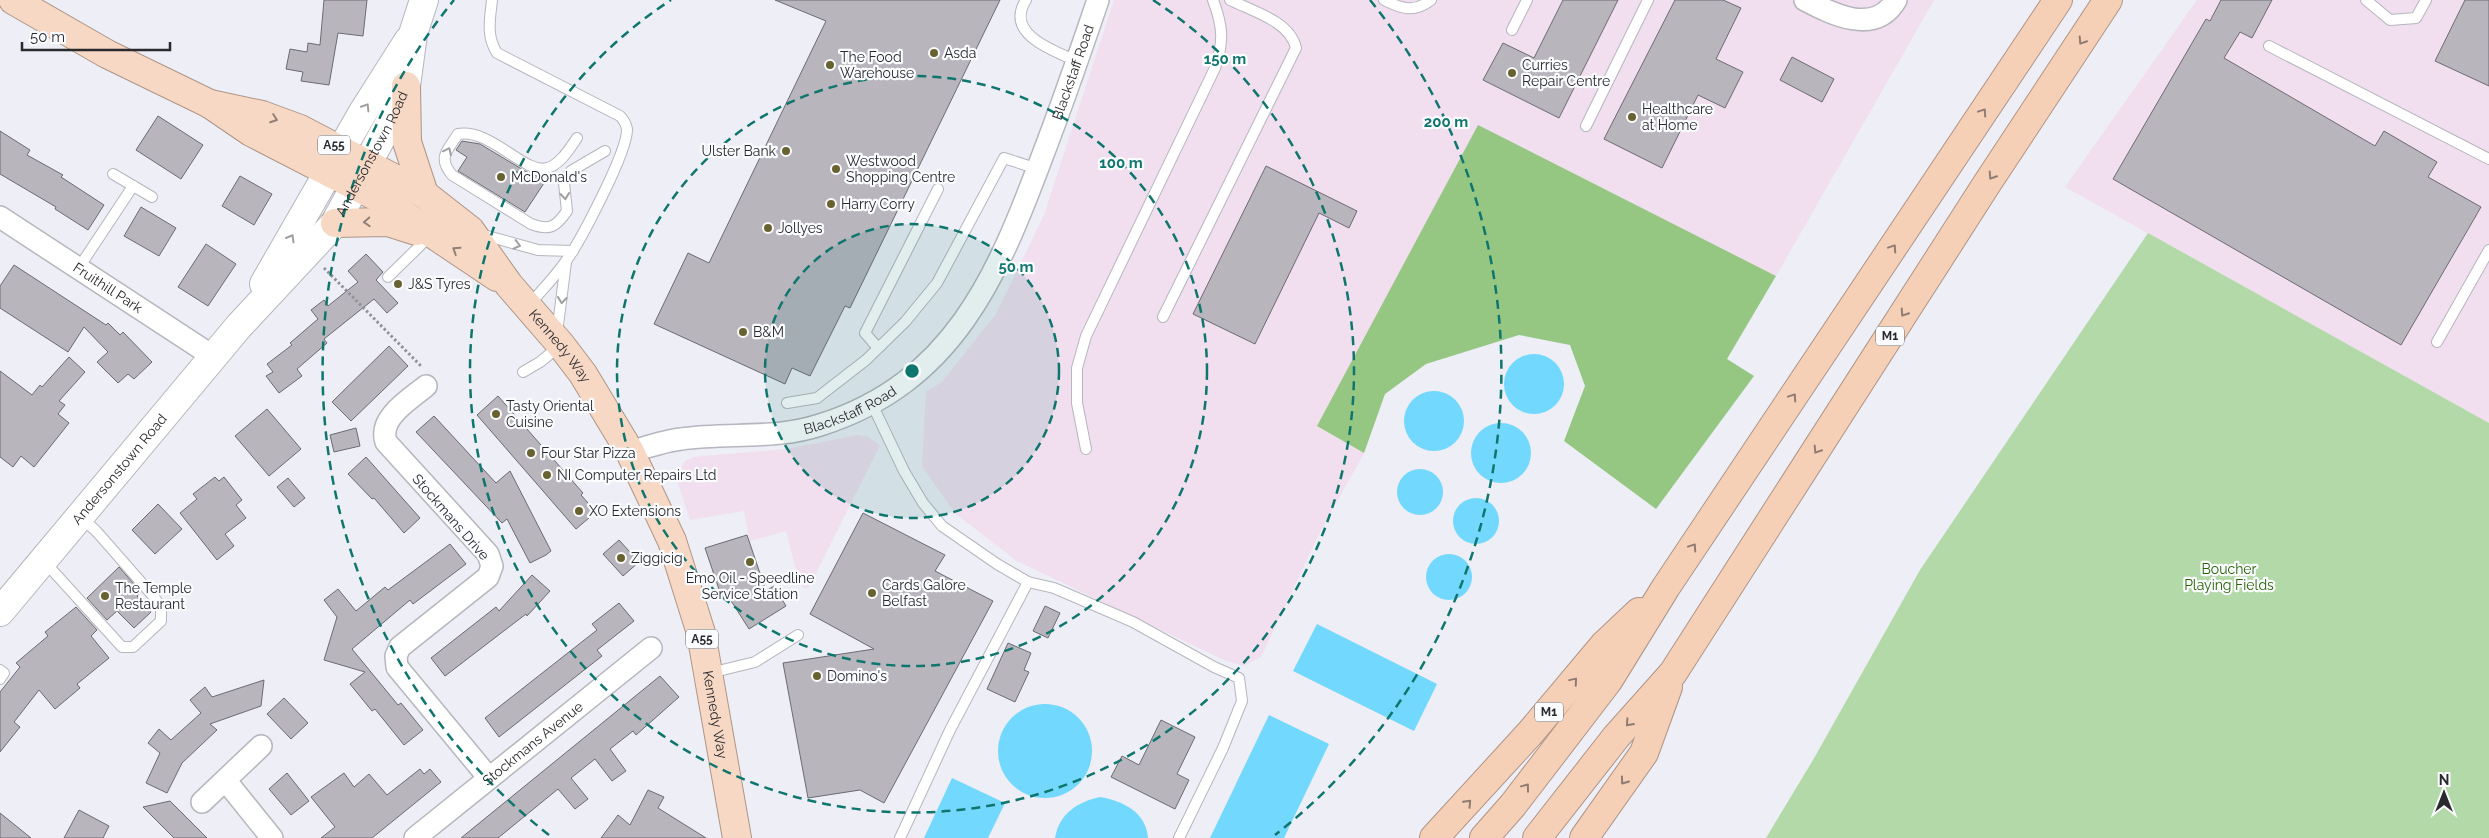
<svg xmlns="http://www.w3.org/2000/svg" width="2489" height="838" font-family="Raleway,sans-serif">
  <rect width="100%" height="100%" fill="#edeef6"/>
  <g fill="#f1deee">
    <polygon points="1114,0 1934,0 1776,276 1479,126 1317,426 1364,453 1320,532 1261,657 1243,666 1222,659 1017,561 956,514 922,466 926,392 942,382 996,314 1044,215"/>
    <polygon points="2197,0 2489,0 2489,423 2065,187"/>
    <polygon points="858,435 868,437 880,445 809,587 804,588 799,582 786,531 750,541 744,511 690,520 678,483 678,473 685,461 693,457 787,449"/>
  </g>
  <polygon fill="#b4d9a8" points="2148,233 2489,423 2489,838 1766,838 1813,760 1920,570"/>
  <polygon fill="#95c783" points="1478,125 1776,276 1727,359 1754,376 1656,509 1564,441 1585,386 1570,345 1519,335 1426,364 1385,394 1364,453 1317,426"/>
  <g fill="#72d8fd">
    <circle cx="1534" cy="384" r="30"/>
    <circle cx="1434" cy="421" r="30"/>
    <circle cx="1501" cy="453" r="30"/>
    <circle cx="1420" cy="492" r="23"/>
    <circle cx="1476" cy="521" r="23"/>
    <circle cx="1449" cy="577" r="23"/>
    <polygon points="1317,624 1437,684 1414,731 1293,671"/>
    <circle cx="1045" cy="751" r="47"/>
    <polygon points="1269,715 1329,744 1284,838 1210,838"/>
    <polygon points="952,778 1005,803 988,838 924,838"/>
    <path d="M1100,797C1123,801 1146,812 1148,838H1055C1059,814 1077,802 1100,797Z"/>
  </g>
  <g fill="#b8b5bd" stroke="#6d6b72">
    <polygon points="324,0 367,0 363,36 338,33 329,85 301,81 303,72 286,69 290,49 307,52 308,43 320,45"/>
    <polygon points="775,0 1000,0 850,308 845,306 810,376 792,368 785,384 654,324 688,253 709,263 826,21"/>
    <polygon points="1563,0 1618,0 1559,118 1483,80 1503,43 1534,58"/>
    <polygon points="1675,0 1723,0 1741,8 1716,59 1743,72 1725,108 1698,95 1662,168 1604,139"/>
    <polygon points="2221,0 2272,0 2252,38 2240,32 2224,58 2375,146 2384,131 2437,162 2428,177 2481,207 2401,345 2113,179 2206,19 2210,21"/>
    <polygon points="2465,0 2489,0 2489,86 2435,61"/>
    <polygon points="1792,57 1834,79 1822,102 1780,80"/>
    <polygon points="158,116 203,145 181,179 136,150"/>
    <polygon points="0,131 30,150 27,155 63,175 61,177 104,205 88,230 55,209 56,207 0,174"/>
    <polygon points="462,141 480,144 525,171 546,180 525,212 458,171 467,157 456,150"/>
    <polygon points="1266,166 1357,211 1349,228 1319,213 1255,344 1193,314"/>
    <polygon points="240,176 272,194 254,225 222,206"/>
    <polygon points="141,207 176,228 159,256 124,236"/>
    <polygon points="206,244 236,264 208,306 178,287"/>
    <polygon points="366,254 383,272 376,280 398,303 387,313 374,299 324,339 327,343 297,369 302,376 279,393 266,376 273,372 267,364 292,345 290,343 318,319 311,310 324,300 328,306 358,282 348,271"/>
    <polygon points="14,265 106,325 108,323 120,335 123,332 152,362 134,379 128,374 118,383 97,362 108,352 84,327 68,352 0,308 0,286"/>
    <polygon points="389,346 408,366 351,421 332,402"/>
    <polygon points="69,357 85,372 59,401 65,405 58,414 69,423 34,467 21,456 13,467 0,457 0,371 32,395 40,385 42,387"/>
    <polygon points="498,396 583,493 581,495 596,512 576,529 477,415"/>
    <polygon points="267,409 301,449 269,476 235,436"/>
    <polygon points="434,416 496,483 510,471 551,551 546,555 530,563 507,519 502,523 416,432"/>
    <polygon points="356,428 360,446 334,452 330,435"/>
    <polygon points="366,457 420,518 404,533 374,498 372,499 348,474"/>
    <polygon points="215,477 219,481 224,477 242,500 236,505 246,518 225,534 234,546 217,560 180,513 197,499 193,494"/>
    <polygon points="288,478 305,498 294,507 277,487"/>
    <polygon points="158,504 182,529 155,554 132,530"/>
    <polygon points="863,513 945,555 935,571 993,601 884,803 860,790 808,798 783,663 874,649 810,614"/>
    <polygon points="747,535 766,591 774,586 786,606 749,629 728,596 722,598 705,548"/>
    <polygon points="619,540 639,562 623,576 603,554"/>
    <polygon points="450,544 466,564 413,604 410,600 352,649 398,705 401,703 423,730 404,745 375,709 372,711 350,684 365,672 324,660 337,617 324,600 338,589 356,611 385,587 388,590"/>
    <polygon points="119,567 141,592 137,596 151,612 134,628 117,611 107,620 87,598"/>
    <polygon points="532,575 550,591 527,616 526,614 445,676 431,658 496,607 499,611"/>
    <polygon points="619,603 634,621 597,650 602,656 499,737 485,718 597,630 592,624"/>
    <polygon points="1045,606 1060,613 1048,638 1033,631"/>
    <polygon points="76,607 97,630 91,636 109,658 77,684 80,688 55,709 39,690 14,722 20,727 0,752 0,692 20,667 16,663 48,636 45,632"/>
    <polygon points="1008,643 1031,653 1024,670 1029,672 1015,702 987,689"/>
    <polygon points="660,676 679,697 636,735 633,731 610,749 626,771 612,781 595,759 571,778 588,799 575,809 558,789 498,838 461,838"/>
    <polygon points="264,680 261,706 210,724 217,730 182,763 167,793 146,783 160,753 148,743 159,729 171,740 201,713 190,700 205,687 212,697"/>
    <polygon points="284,698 308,723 291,739 267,714"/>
    <polygon points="1161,720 1195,737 1177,774 1189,780 1175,809 1111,777 1122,756 1139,765"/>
    <polygon points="420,769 424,774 430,769 441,782 372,838 321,838 335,827 311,797 344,773 354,787 369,774 387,795"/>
    <polygon points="287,773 309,801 291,815 269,789"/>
    <polygon points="648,790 664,797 658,808 706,838 601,838 618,815 630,825"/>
    <polygon points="170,801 207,838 174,838 143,807"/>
    <polygon points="79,810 109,826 103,838 64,838"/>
    <polygon points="0,813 31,838 0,838"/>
  </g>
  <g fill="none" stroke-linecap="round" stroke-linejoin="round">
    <defs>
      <g id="service">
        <path d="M492,0C490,19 486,36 497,53L620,116C624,120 626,124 627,129C628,151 580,242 566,261C555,277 541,291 529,305"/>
        <path d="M1026,0C1004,34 1054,51 1077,61"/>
        <path d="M1384,0C1402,9 1414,13 1431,0"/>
        <polyline points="2366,0 2390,20 2416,18 2426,0"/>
        <polyline points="1512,30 1527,0"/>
        <polyline points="2269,46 2489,159"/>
        <polyline points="1586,126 1648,0"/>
        <path d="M577,138C570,148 560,165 547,168C525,175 491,128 458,134C448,150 437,157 452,175L531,224C550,231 556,227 567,211L564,183L571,171L605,151"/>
        <polyline points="113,174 152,197"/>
        <polyline points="480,234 538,250 573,251"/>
        <polyline points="78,269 133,186"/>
        <polyline points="388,277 432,234"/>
        <path d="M1163,317L1296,48C1290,21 1252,11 1230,0"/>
        <polyline points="557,333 566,262"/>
        <polyline points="2437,342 2489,250"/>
        <polyline points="878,348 865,333 938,189"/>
        <polyline points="523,372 540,362 561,345"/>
        <polyline points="787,403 817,398 866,360 905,322 937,283 1004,158 1038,169"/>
        <polyline points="872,404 904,471 923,503 942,526 997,564 1028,582 1054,588 1133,622 1214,667 1239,678 1242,701 1223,748 1179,838"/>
        <path d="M1086,449L1077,403V368L1086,336L1215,68C1224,42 1223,26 1213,0"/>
        <polyline points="43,560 122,647 133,647 161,621 161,608 154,597 97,532 81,517"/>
        <polyline points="0,670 4,673 0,679"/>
        <polyline points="710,673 755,662 798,635"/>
        <polyline points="900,838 950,730 1028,582"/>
      </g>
      <g id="minor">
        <path d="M1805,0C1832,14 1875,36 1896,0"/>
        <path id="s1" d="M0,217L214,357"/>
        <path d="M426,386C409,400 378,418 386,442L488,554L492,566L488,577L400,647L396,656L397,667L489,778"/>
        <path id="s2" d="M630,452C647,447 664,441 681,439C727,432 775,440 820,425C953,383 997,277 1042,157C1062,105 1080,53 1098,0"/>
        <polyline points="226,781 272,838"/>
        <polyline points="202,802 261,746"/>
        <path id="s3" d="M415,838L651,648"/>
      </g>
      <g id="secondary">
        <polyline points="264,284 363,112 408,41"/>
        <path id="s4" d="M0,612L239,326L335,223L391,120L406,86L413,34L424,0"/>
      </g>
      <g id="trunk">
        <polyline points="13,0 107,54 210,104 251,132 379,198 497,277"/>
        <polyline points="406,86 407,142 424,194"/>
        <path id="s5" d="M210,104L262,115L300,129L424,194L470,230L509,285L561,345L583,374L630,452L672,541L701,633L737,838"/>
        <polyline points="335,223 388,222 416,231"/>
      </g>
      <g id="motorway">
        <polyline points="1434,838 1531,732 1604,645 1639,612"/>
        <polyline points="1484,838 1513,805 1608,681 1666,587 2058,0"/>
        <polyline points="1537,838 1616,737 1673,673 1988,182 2108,0"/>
        <polyline points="1584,838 1644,753 1668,687"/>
      </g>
    </defs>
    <use href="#service" stroke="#b5b6be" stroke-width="12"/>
    <use href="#minor" stroke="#b5b6be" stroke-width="24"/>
    <use href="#secondary" stroke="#b5b6be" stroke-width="30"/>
    <use href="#trunk" stroke="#ae9586" stroke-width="30"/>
    <use href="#motorway" stroke="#ae9586" stroke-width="30"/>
    <polyline stroke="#929298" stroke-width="3" stroke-dasharray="2.5 2.5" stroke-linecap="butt" points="324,268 421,366"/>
    <use href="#service" stroke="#fff" stroke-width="10"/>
    <use href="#minor" stroke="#fff" stroke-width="21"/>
    <use href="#secondary" stroke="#fff" stroke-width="28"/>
    <use href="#trunk" stroke="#f7d8c4" stroke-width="28"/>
    <use href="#motorway" stroke="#f5cfb6" stroke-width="28"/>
  </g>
  <defs><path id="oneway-chevron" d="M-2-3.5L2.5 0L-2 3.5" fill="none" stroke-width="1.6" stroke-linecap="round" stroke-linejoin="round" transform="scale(1.25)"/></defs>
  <g stroke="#907c72">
    <use href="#oneway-chevron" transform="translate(2082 41) rotate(123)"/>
    <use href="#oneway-chevron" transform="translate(1983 112) rotate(-56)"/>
    <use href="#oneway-chevron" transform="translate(1992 176) rotate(123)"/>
    <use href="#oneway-chevron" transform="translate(1893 248) rotate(-56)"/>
    <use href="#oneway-chevron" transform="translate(1904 313) rotate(123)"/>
    <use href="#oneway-chevron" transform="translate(1793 397) rotate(-56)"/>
    <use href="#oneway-chevron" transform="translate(1817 450) rotate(123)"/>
    <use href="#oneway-chevron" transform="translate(1693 547) rotate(-56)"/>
    <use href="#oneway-chevron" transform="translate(1574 681) rotate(-50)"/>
    <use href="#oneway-chevron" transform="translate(1629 723) rotate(132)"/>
    <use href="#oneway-chevron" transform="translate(1624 781) rotate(126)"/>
    <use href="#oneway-chevron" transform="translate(1526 787) rotate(-53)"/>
    <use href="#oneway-chevron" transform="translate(1468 803) rotate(-47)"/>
  </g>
  <g stroke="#9f9fa0">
    <use href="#oneway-chevron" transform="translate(366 107) rotate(-58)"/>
    <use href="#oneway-chevron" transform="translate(448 151) rotate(-64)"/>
    <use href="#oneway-chevron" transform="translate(565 196) rotate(84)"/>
    <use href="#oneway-chevron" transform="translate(291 238) rotate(-60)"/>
    <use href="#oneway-chevron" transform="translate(517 245) rotate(14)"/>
    <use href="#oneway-chevron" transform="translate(562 300) rotate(96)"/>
  </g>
  <g stroke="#908178">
    <use href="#oneway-chevron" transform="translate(274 119) rotate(20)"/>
    <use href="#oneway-chevron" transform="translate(367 222) rotate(177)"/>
    <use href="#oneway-chevron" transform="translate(456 250) rotate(-147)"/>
  </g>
  <circle cx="912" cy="371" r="147" fill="#0f766e" fill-opacity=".12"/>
  <g fill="none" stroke="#0f766e" stroke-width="2.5" stroke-dasharray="9 6">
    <circle cx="912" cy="371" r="147"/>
    <circle cx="912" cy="371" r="295"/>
    <path d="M1153 0A442 442 0 1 1 671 0"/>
    <path d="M549 835A589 589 0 0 1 454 0M1370 0A589 589 0 0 1 1275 835"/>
  </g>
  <g fill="#67622f" stroke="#fbfcff" stroke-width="2">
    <circle cx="934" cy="53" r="5"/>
    <circle cx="830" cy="65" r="5"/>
    <circle cx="1512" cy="73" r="5"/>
    <circle cx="1632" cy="117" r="5"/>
    <circle cx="786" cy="151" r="5"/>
    <circle cx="836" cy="169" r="5"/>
    <circle cx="501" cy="177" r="5"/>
    <circle cx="831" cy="204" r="5"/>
    <circle cx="768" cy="228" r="5"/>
    <circle cx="398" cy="284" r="5"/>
    <circle cx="743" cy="332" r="5"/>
    <circle cx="496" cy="414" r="5"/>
    <circle cx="531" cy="453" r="5"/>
    <circle cx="547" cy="475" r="5"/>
    <circle cx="579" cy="511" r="5"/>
    <circle cx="621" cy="558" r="5"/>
    <circle cx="750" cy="562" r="5"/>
    <circle cx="872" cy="593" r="5"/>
    <circle cx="105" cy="596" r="5"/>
    <circle cx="817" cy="676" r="5"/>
  </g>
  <g text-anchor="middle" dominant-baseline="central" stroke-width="4.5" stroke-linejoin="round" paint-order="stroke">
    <g fill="#fbfcff" stroke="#69696c" stroke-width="1">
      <rect x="318" y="135.5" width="32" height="19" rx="4"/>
      <rect x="1876" y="326.5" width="28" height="19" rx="4"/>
      <rect x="686" y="629.5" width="32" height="19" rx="4"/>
      <rect x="1535" y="702.5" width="28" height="19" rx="4"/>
    </g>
    <g font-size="12" font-weight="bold" fill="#2a2a2d">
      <text x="334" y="145">A55</text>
      <text x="1890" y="336">M1</text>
      <text x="702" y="639">A55</text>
      <text x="1549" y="712">M1</text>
    </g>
    <g font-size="14" fill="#2a2a2d" stroke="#fbfcff" text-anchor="start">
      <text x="944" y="53">Asda</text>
      <text x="840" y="57">The Food<tspan x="840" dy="16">Warehouse</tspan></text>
      <text x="1522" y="65">Curries<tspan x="1522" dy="16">Repair Centre</tspan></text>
      <text x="1642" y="109">Healthcare<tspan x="1642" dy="16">at Home</tspan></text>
      <text x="776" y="151" text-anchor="end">Ulster Bank</text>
      <text x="846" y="161">Westwood<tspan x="846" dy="16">Shopping Centre</tspan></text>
      <text x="511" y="177">McDonald's</text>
      <text x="841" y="204">Harry Corry</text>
      <text x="778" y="228">Jollyes</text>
      <text x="408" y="284">J&amp;S Tyres</text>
      <text x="753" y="332">B&amp;M</text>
      <text x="506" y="406">Tasty Oriental<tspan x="506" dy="16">Cuisine</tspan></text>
      <text x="541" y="453">Four Star Pizza</text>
      <text x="557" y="475">NI Computer Repairs Ltd</text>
      <text x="589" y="511">XO Extensions</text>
      <text x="631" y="558">Ziggicig</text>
      <text x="750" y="578" text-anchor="middle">Emo Oil - Speedline<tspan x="750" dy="16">Service Station</tspan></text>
      <text x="882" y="585">Cards Galore<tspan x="882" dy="16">Belfast</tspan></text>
      <text x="115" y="588">The Temple<tspan x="115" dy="16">Restaurant</tspan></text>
      <text x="827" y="676">Domino's</text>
    </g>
    <g font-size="14" fill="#2a2a2d" stroke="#fbfcff">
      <text stroke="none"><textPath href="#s2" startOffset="646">Blackstaff Road</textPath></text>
      <text stroke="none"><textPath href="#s4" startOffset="592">Andersonstown Road</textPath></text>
      <text stroke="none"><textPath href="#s1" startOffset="129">Fruithill Park</textPath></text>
      <text stroke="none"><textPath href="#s5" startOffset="439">Kennedy Way</textPath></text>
      <text stroke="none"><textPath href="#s2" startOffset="226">Blackstaff Road</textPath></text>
      <text stroke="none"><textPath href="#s4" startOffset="186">Andersonstown Road</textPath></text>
      <text transform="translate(451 517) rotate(49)">Stockmans Drive</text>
      <text stroke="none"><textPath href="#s5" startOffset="844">Kennedy Way</textPath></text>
      <text stroke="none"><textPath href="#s3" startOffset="151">Stockmans Avenue</textPath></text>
    </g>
    <g font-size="14" fill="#266400" stroke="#fbfcff">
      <text x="2229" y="569">Boucher<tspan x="2229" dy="16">Playing Fields</tspan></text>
    </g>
  </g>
  <circle cx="912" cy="371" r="8" fill="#0f766e" stroke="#fbfcff" stroke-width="2.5"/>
  <g font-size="15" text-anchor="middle" font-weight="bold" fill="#0f766e" stroke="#fbfcff" stroke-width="4.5" stroke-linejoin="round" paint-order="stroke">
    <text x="1225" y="64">150 m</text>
    <text x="1446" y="127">200 m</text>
    <text x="1121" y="168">100 m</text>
    <text x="1016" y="272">50 m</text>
  </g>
  <g transform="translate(2444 793)" stroke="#fbfcff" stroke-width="4" paint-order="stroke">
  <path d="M0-4L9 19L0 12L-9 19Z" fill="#2a2a2d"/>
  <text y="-8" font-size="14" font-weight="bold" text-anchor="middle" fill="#2a2a2d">N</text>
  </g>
  <path d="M22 42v8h148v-8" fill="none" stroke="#2a2a2d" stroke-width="2.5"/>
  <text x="30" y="42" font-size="15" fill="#2a2a2d" stroke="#fbfcff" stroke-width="4" paint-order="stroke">50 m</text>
</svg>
